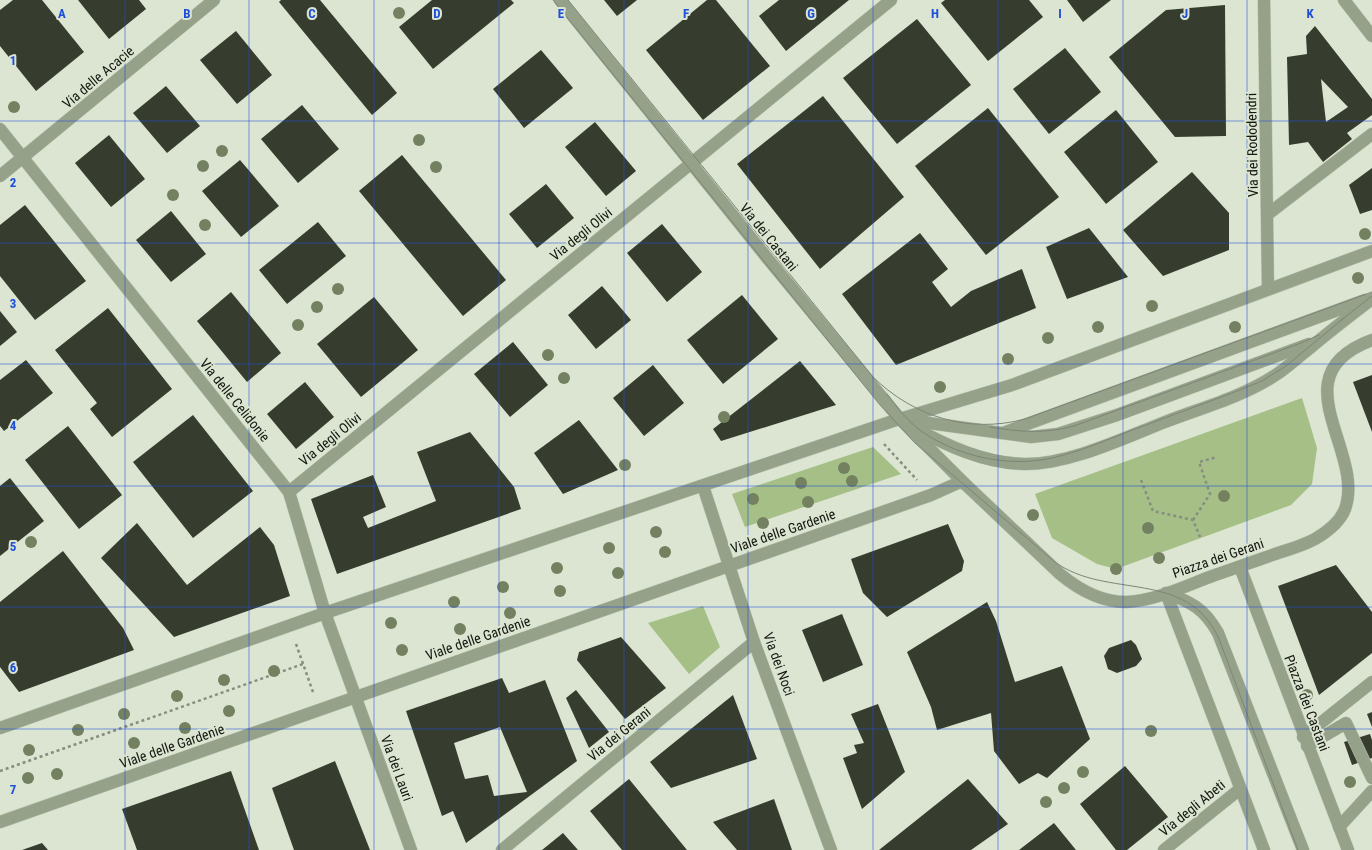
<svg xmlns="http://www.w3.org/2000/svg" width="1372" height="850" font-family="'Roboto Condensed',sans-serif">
  <rect width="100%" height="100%" fill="#dbe5d1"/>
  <g fill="#a5bf87">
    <polygon points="1302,398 1317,448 1312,484 1291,505 1116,569 1097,564 1052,538 1035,494"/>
    <polygon points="873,447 901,474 745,527 732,494"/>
    <polygon points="703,606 720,647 689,674 648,623"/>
  </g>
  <g fill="#363d2e" fill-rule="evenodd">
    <polygon points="13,0 42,0 84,52 36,91 0,46 0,10"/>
    <polygon points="78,0 139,0 146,9 109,39"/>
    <polygon points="281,0 320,0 397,93 372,115 279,2"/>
    <polygon points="432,0 511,0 514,3 433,69 399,27"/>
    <polygon points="604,0 637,0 617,16"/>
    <polygon points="707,0 716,0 770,66 703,120 646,50"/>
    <polygon points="779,0 849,0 786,51 759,16"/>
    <polygon points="945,0 1029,0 1043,17 988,61 941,3"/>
    <polygon points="1067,0 1111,0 1083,22"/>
    <polygon points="1225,5 1226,136 1175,137 1109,57 1166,10"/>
    <polygon points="917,19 971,85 897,144 843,78"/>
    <path d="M1315,26L1372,99V115L1347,133L1352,139L1323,162L1308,142L1289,145L1287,57L1307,54L1306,36ZM1321,79L1348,107L1326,122Z"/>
    <polygon points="236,31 272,75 237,104 200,60"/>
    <polygon points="1065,48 1101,92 1049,134 1013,89"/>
    <polygon points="541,50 573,88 524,128 493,89"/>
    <polygon points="166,86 200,126 167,153 133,113"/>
    <polygon points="823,96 904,197 820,269 737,164"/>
    <polygon points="302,105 339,149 298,183 261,139"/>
    <polygon points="988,108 1059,197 986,255 915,166"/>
    <polygon points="1116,110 1158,162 1106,204 1064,152"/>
    <polygon points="595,122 636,171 606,196 565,147"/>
    <polygon points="109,135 145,179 111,207 75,163"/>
    <polygon points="402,155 506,280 463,316 359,191"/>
    <polygon points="240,160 279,206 241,237 202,191"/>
    <polygon points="1372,168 1372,210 1360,214 1349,185"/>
    <polygon points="1192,172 1229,213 1229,250 1163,276 1123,230"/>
    <polygon points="546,184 574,218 537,248 509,214"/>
    <polygon points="25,205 86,281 35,320 0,276 0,225"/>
    <polygon points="171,211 206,254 171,282 136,240"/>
    <polygon points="318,222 346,256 287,304 259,270"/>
    <polygon points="662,224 702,272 667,302 627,253"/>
    <polygon points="1089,228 1128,277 1067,299 1046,247"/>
    <polygon points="920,233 948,269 932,282 951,307 971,291 1022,269 1036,308 896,365 842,294"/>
    <polygon points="602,286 631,320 596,349 568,315"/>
    <polygon points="231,292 281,353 247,382 197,321"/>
    <polygon points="742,295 778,339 723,384 687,340"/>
    <polygon points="374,297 418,350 361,397 317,344"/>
    <polygon points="108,308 172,389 112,437 90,409 97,403 55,350"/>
    <polygon points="0,311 17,332 0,346"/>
    <polygon points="513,342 548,385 510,417 474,374"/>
    <polygon points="26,360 53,393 4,431 0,426 0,380"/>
    <polygon points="800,361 836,405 721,441 713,429"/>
    <polygon points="653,365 684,403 644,436 613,398"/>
    <polygon points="1372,375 1372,432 1353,382"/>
    <polygon points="305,382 334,417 296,449 267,414"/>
    <polygon points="193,415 253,491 193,538 133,462"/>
    <polygon points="579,420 618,470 563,494 534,453"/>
    <polygon points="68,426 122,495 79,529 25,460"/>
    <polygon points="470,432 514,487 521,509 337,574 311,499 373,475 386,507 363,517 368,528 436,501 417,452"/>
    <polygon points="10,478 44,521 0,556 0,486"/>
    <polygon points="137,523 187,585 260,527 274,545 290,596 174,637 101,558"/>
    <polygon points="948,524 964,561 962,571 887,617 863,593 851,559"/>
    <polygon points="63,551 123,628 134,650 19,692 0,667 0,602"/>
    <polygon points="1336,565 1372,612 1372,653 1319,695 1278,586"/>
    <polygon points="987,602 996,621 1015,682 1062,666 1090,739 1047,778 1038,773 1019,784 994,751 991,713 937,730 931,707 907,652"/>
    <polygon points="842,614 863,665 823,682 802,630"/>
    <polygon points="621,637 666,688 625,719 577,660 579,652"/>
    <polygon points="1131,640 1136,645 1142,659 1136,666 1117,673 1108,669 1104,656 1109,648"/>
    <path d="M502,678L509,693L545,680L577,761L466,843L453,811L442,816L406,711ZM500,727L527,792L494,796L488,775L465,779L454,743Z"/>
    <polygon points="576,690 609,732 589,748 566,698"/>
    <polygon points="733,695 757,759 671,788 650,762"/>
    <polygon points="878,704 905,772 862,809 843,758 857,753 854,745 864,743 851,714"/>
    <polygon points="1372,712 1372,727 1367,714"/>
    <polygon points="1370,734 1372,740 1372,758 1352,765 1344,742"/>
    <polygon points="335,761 370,850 294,850 272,788"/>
    <polygon points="1125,766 1168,817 1127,850 1116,850 1080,804"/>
    <polygon points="231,771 259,850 137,850 122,809"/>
    <polygon points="629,779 687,850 622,850 590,811"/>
    <polygon points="968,779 1008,824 971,850 879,850"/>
    <polygon points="774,799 792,850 737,850 713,822"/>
    <polygon points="1054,823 1076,850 1019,850"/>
    <polygon points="563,833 578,850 542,850"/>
    <polygon points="42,843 48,850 22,850"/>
  </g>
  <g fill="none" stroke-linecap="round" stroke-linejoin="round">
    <defs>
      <g id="minor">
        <path d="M560,0L768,259L900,419L965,484L1060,574C1078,589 1101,602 1126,602C1156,601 1187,585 1215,575C1236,568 1257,560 1278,553C1291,549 1304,545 1315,539C1327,532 1340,522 1345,509C1366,451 1277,375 1372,340"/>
        <polyline points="1264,0 1268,289"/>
        <polyline points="1344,0 1372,36"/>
        <polyline points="0,129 289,492 325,613 411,850"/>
        <polyline points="0,176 214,0"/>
        <polyline points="1268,214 1372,134"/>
        <polyline points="907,420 1031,437 1058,434 1117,415 1309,344"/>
        <path d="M913,427C947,446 984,463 1024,464C1068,465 1124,438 1165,422C1201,408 1242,397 1274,376C1287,368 1298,357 1310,348C1330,331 1351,315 1372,299"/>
        <polyline points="1003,433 1365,300"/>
        <polyline points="703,486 754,642 831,850"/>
        <polyline points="289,492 891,0"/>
        <polyline points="1240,567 1348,850"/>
        <path d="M1166,593C1191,602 1204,608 1218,633L1303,850"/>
        <polyline points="1166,593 1264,850"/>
        <polyline points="0,728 325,613 893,421 1012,385 1372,251"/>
        <polyline points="1303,737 1372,682"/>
        <polyline points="1307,746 1346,723 1372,778"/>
        <polyline points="0,822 931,495 960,482 965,484"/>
        <polyline points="1339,827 1372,791"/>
        <polyline points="502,850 754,642"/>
        <polyline points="1164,850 1240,789"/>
      </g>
    </defs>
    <use href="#minor" stroke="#b7c0ae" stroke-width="13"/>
    <g stroke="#878e80" stroke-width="2.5" stroke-dasharray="3 3" stroke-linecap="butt">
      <polyline points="884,444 917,480"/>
      <polyline points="1141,480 1153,511 1193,520 1200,537"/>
      <polyline points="1193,520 1210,494 1199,462 1217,457"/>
      <polyline points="296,644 313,692"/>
      <polyline points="0,771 303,664"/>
    </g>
    <use href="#minor" stroke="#95a188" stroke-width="12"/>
    <g stroke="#7e8577" stroke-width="1">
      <path d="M553,0L880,405L915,443L1055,562C1107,600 1187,568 1219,639L1298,850"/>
      <path d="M568,0L873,377C914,417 969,434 1025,419L1372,292"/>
      <polyline points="1340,321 1372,296"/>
      <path d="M887,394C896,406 905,418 917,428C954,456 1007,468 1052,458C1084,451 1115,436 1146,425C1185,410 1224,397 1262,381L1286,366L1344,318"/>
      <path d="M990,427C1019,432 1045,434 1074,426L1301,343L1319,335"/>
    </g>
  </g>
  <g fill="#748160">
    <circle cx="399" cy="13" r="6"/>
    <circle cx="14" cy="107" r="6"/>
    <circle cx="419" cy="140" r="6"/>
    <circle cx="222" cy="151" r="6"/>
    <circle cx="203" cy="166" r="6"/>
    <circle cx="436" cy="167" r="6"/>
    <circle cx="173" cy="195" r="6"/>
    <circle cx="205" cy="225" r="6"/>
    <circle cx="1365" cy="234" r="6"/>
    <circle cx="1358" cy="278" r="6"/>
    <circle cx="338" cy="289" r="6"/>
    <circle cx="1152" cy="306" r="6"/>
    <circle cx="317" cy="307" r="6"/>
    <circle cx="298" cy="325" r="6"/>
    <circle cx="1098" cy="327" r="6"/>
    <circle cx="1235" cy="327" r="6"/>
    <circle cx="1048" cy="338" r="6"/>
    <circle cx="548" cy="355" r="6"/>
    <circle cx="1008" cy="359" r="6"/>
    <circle cx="564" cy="378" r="6"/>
    <circle cx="940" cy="387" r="6"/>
    <circle cx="724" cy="417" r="6"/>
    <circle cx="625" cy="465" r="6"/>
    <circle cx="844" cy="468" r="6"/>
    <circle cx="852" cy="481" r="6"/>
    <circle cx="801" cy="483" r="6"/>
    <circle cx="1224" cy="496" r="6"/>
    <circle cx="753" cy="499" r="6"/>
    <circle cx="808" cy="502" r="6"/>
    <circle cx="1033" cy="515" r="6"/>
    <circle cx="763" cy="523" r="6"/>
    <circle cx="1148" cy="528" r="6"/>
    <circle cx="656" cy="532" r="6"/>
    <circle cx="31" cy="542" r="6"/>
    <circle cx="609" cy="548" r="6"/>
    <circle cx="665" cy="552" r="6"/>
    <circle cx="1159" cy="558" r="6"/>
    <circle cx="557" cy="568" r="6"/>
    <circle cx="1116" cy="569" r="6"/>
    <circle cx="618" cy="573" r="6"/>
    <circle cx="503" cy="587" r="6"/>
    <circle cx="560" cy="591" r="6"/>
    <circle cx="454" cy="602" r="6"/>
    <circle cx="510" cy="613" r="6"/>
    <circle cx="391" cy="623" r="6"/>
    <circle cx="460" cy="629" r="6"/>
    <circle cx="402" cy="650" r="6"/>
    <circle cx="274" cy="671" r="6"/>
    <circle cx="224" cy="680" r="6"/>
    <circle cx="1307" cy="695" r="6"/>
    <circle cx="177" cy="696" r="6"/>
    <circle cx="229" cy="711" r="6"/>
    <circle cx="124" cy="714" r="6"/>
    <circle cx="185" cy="728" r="6"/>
    <circle cx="78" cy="730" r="6"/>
    <circle cx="1151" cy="731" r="6"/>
    <circle cx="134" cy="743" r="6"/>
    <circle cx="29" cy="750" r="6"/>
    <circle cx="1083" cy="772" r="6"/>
    <circle cx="57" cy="774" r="6"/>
    <circle cx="28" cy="778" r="6"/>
    <circle cx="1350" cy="782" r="6"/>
    <circle cx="1064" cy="788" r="6"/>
    <circle cx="1046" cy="802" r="6"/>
  </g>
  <path fill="none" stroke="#1d4ed8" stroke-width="1" stroke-opacity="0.55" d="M125,0V850M249,0V850M374,0V850M499,0V850M624,0V850M748,0V850M873,0V850M998,0V850M1123,0V850M1247,0V850M0,121H1372M0,243H1372M0,364H1372M0,486H1372M0,607H1372M0,729H1372"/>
  <g text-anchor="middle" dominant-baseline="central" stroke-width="4" stroke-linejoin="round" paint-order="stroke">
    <g font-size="14" fill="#141710" stroke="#dbe5d1">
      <text transform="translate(98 77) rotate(-40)">Via delle Acacie</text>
      <text transform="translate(1252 145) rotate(-91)">Via dei Rododendri</text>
      <text transform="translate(581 234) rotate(-39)">Via degli Olivi</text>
      <text transform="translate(769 237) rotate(51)">Via dei Castani</text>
      <text transform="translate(235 400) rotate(51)">Via delle Celidonie</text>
      <text transform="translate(330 439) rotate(-39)">Via degli Olivi</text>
      <text transform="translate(783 531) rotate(-19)">Viale delle Gardenie</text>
      <text transform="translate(1218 558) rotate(-19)">Piazza dei Gerani</text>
      <text transform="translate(478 638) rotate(-19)">Viale delle Gardenie</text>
      <text transform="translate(779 664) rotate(70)">Via dei Noci</text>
      <text transform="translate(1307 703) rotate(69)">Piazza dei Castani</text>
      <text transform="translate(619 734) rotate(-39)">Via dei Gerani</text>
      <text transform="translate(172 746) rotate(-19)">Viale delle Gardenie</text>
      <text transform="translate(397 768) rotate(70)">Via dei Lauri</text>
      <text transform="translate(1192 808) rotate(-39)">Via degli Abeti</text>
    </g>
  </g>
  <g font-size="13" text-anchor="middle" font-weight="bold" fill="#1d4ed8" stroke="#dbe5d1" stroke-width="4" stroke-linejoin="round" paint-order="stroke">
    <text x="62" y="18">A</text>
    <text x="187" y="18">B</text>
    <text x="312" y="18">C</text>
    <text x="437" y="18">D</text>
    <text x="561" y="18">E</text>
    <text x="686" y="18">F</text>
    <text x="811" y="18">G</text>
    <text x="935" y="18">H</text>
    <text x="1060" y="18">I</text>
    <text x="1185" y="18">J</text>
    <text x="1310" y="18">K</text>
    <text x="13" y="65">1</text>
    <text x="13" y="187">2</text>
    <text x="13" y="308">3</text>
    <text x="13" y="430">4</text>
    <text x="13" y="551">5</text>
    <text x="13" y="672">6</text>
    <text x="13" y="794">7</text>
  </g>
</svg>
